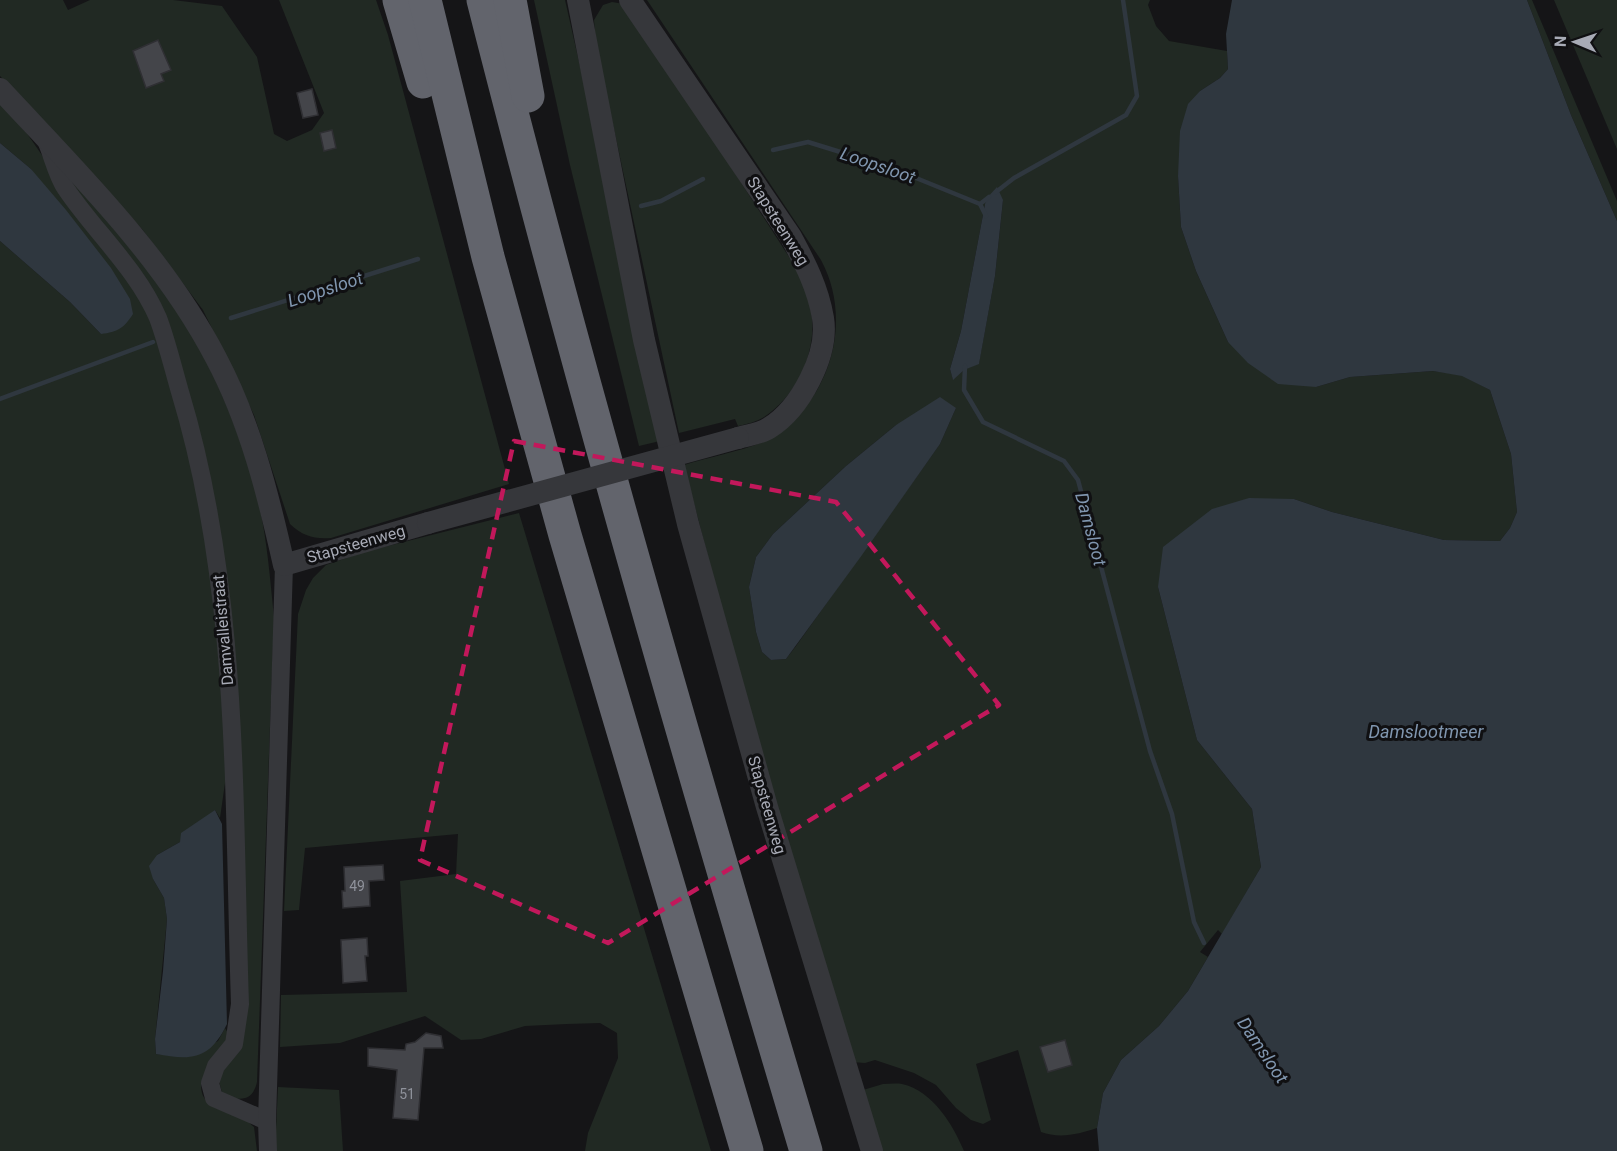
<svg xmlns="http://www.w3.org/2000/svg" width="1617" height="1151" font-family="Roboto,sans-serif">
  <rect width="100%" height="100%" fill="#151517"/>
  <g fill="#212923" fill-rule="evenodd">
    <path d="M0,0H63L68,10L90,0H173L222,6L257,57L274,134L287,141L312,130L324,113L279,0H376L388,35L509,484L331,538C313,539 303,536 290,524L254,415L203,310L142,229L0,76Z"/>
    <polygon points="534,0 565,0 594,128 660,441 639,446 570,165"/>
    <path d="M647,0H1150L1148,5L1156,26L1169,41L1227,51L1228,69L1220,78L1200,91L1178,176L1181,227L1196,271L1228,342L1316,387L1350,377L1433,371L1462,375L1490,390L1511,454L1517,512L1510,528L1500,541L1444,540L1332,512L1294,499L1158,587L1197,740L1252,809L1261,867L1222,934L1218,930L1200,952L1208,957L1188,991L1159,1026L1121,1060L1103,1093L1097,1128C1079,1134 1060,1139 1041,1132L1018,1050L976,1064L991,1120L983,1124L971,1120L956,1108L936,1085L914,1073L875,1060L865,1063L852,1062L749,714L684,465C713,456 745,451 772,438C785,431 794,421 803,410C838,369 847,308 821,260ZM986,199L1003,200L995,276L979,363L964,370L953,379L950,369L961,331ZM956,408L940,444L796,646L786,659L771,660L762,652L756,632L749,587L756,557L773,534L846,466L896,425Z"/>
    <polygon points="1527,0 1532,0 1617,201 1617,221 1571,115"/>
    <polygon points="1554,0 1617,0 1617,149"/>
    <path d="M612,2L624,4L631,12L800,274C803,286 809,298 811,310C818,350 798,395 764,417C756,422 747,424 738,426L735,419L679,433L596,45L594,20L603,5Z"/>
    <path d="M0,103L26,132L148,309L202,499L221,652L226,776L220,818L215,810L180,842L157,855L153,879L164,898L167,919L155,1039L156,1054L187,1057L218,1041L225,1028L231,1038C218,1055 184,1086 212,1106C221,1112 234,1112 244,1118C247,1120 251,1125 254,1127L257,1151H0V241L70,302L101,334L31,169L0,143Z"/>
    <path d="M70,178C106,217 142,256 171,300C209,357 242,434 258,500C267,538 270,578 274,617L257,1082C252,1103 240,1100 223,1096L218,1078L232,1059L233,658L161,317L67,185Z"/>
    <polygon points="519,513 711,1151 585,1151 588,1133 618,1058 617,1033 600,1023 567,1024 525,1026 481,1039 461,1040 425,1016 340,1043 280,1047 281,995 407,992 400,881 456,874 458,834 305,848 299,910 284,911 298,614 306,590 313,578 326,565 364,552"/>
    <path d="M883,1084C889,1084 896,1083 902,1084C933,1091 953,1125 964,1151H882L863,1090Z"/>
    <polygon points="278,1087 339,1090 343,1151 275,1151"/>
  </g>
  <g fill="#2f373f">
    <polygon points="1232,0 1527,0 1571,115 1617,221 1617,1151 1099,1151 1097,1128 1103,1093 1121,1060 1159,1026 1188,991 1261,867 1252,809 1197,740 1158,587 1163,547 1212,509 1249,498 1294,499 1332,512 1444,540 1500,541 1510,528 1517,512 1511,454 1490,390 1462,376 1433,371 1350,377 1316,387 1278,384 1248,363 1228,342 1196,271 1181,227 1178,176 1180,131 1188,104 1200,91 1220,78 1228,69 1226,34"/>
    <path d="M0,143L31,169L66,210L111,268L130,299L133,314C124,328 118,332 101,334L70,302L0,241Z"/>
    <polygon points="997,187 1003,200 995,276 979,364 964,370 953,380 950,369 961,331 986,199"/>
    <polygon points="940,397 956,408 940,444 862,555 786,659 771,660 762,652 756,632 749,587 756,557 773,534 846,466 896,425"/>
    <path d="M215,810L222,824L227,1024C210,1059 193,1061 156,1054L155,1039L163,971L167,919L164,898L153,879L149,866L157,855L180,842L181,833Z"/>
  </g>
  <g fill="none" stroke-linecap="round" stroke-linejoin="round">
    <g stroke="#2f373f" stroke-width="4.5">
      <polyline points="773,150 808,142 889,167 980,204"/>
      <polyline points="996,192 1014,178 1126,115 1137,96 1123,0"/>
      <polyline points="641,206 661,201 703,179"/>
      <polyline points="986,216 980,204 989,197"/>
      <polyline points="231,318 418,259"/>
      <polyline points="965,366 964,390 983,422 1064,461 1078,480 1150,751 1172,814 1194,922 1204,943"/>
      <polyline points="0,399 153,342"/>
    </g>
  </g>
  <g fill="#44454a" stroke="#2f2f33" stroke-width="1.5">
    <polygon points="158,40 171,70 161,74 164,81 146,88 133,51"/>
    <polygon points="312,89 318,115 303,118 297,93"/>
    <polygon points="332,130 336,148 324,151 320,133"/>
    <polygon points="383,865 384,880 369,881 370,906 343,908 342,891 345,891 344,867"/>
    <polygon points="367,938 368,956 365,956 367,981 343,983 341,940"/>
    <polygon points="426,1033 441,1036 443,1048 424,1048 418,1120 393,1118 397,1070 368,1066 368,1048 405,1050 406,1044 415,1042"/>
    <polygon points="1065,1040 1072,1065 1048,1072 1040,1047"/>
  </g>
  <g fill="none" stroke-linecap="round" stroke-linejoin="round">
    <g stroke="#36373b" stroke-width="18">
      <path d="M47,143C53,157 57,176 66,189C95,232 137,269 158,318C167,342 173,368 180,392C240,590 233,800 240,1004L234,1044L216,1066L210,1083L214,1098L267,1121"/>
      <polyline points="268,1151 267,1121 284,565"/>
    </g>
    <g stroke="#36373b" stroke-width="22">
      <polyline points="578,0 644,340 688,524 767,807 872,1151"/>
      <path d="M630,0L791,237C805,263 818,288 823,318C829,355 800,409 769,428C760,434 747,435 738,438"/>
      <path d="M0,89C77,172 163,256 216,358C250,422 268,494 284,565L428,523"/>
    </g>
    <g stroke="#62646c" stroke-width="33">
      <polyline points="399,0 423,82"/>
      <polyline points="425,0 488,257 565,535 747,1151"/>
      <path d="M483,0C581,386 692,769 806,1151"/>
      <polyline points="510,0 528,96"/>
    </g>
    <polyline stroke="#36373b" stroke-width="22" points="428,523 738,438"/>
  </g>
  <path fill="none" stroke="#c2185b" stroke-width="4.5" stroke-dasharray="12 8" stroke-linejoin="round" d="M514,441L836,502L999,705L608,943L420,860Z"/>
  <g text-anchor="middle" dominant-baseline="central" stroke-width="6" stroke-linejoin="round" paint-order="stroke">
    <g font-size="14" fill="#8f929b">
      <text x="357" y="886">49</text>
      <text x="407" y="1094">51</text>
    </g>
    <g font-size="16" fill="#a8abb6" stroke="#101012">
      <text transform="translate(778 221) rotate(58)">Stapsteenweg</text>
      <text transform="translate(356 544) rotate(-16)">Stapsteenweg</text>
      <text transform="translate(223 630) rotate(-95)">Damvalleistraat</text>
      <text transform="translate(767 805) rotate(74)">Stapsteenweg</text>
    </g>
    <g font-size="18" font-style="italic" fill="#8096af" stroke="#101012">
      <text transform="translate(878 165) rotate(19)">Loopsloot</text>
      <text transform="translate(325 289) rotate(-18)">Loopsloot</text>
      <text transform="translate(1091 529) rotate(75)">Damsloot</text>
      <text x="1426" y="731">Damslootmeer</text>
      <text transform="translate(1263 1050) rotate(56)">Damsloot</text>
    </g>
  </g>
  <g transform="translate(1575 42) rotate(272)" stroke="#101012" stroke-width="4.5" paint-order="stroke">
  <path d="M0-4.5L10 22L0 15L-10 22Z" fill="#a8abb6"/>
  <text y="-9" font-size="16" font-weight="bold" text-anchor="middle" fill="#a8abb6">N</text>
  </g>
</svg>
